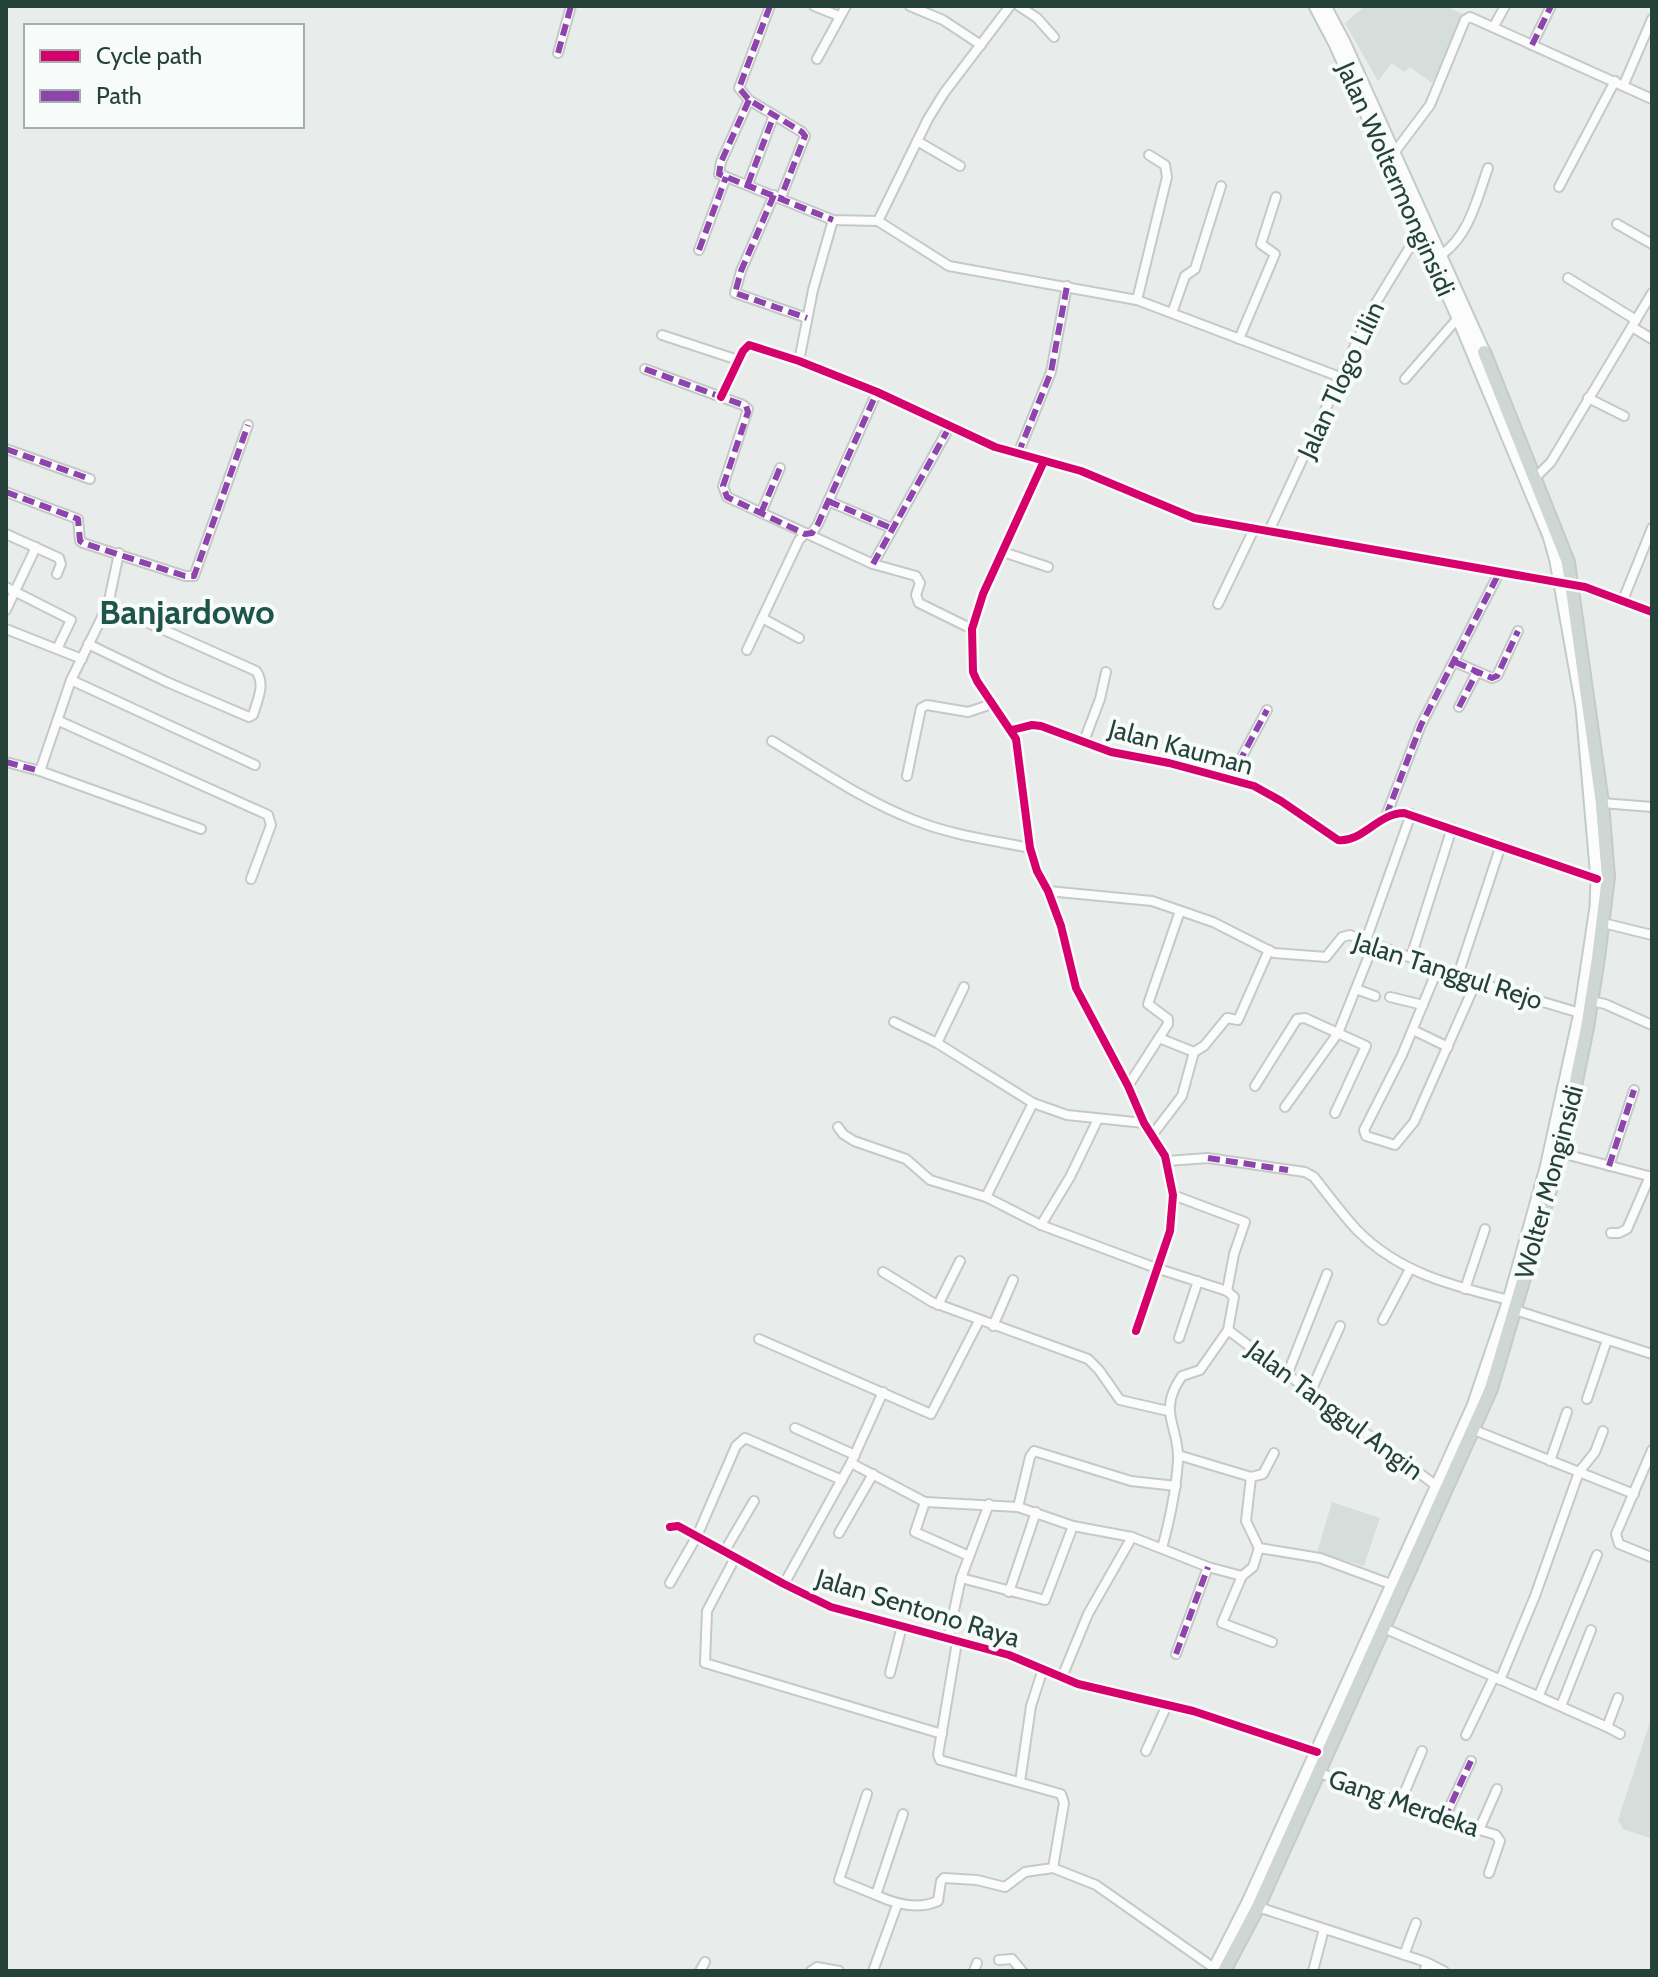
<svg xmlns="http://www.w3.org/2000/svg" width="1658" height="1977" font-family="Cabin,sans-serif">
  <rect width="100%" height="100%" fill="#e8edeb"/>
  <g fill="#d6dedb">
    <polygon points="1365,6 1427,6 1433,9 1435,6 1446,6 1464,15 1432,83 1410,67 1404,72 1392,63 1378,81 1345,23"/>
    <polygon points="1332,1502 1380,1518 1364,1566 1317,1552"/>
    <polygon points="1652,1716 1652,1839 1623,1829 1618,1820"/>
  </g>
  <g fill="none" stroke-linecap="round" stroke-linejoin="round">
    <defs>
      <g id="street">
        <polyline points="770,6 739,88 749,100 802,132 805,136 781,197"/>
        <polyline points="814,6 839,16"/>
        <polyline points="910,6 943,20 981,45"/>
        <polyline points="1019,6 1037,18 1054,37"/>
        <polyline points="1494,26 1505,6"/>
        <polyline points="1532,45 1551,6"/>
        <polyline points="558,53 571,6"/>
        <polyline points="817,59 846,6"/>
        <polyline points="1624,84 1652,19"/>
        <polyline points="749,100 721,162 719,174 833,220 878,221"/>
        <polyline points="917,141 960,166"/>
        <polyline points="1394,153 1430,105 1465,20 1470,17 1652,99"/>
        <polyline points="748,184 774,115"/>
        <polyline points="1559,187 1615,81"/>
        <polyline points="774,195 741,271 735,293 807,318"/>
        <polyline points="878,221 949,266 1137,300 1340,377"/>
        <polyline points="878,221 928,119 944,93 1010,6"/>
        <polyline points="1617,224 1652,244"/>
        <polyline points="699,250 726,177"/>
        <path d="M1441,255C1469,236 1477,199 1488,168"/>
        <polyline points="1568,278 1636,320"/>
        <polyline points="1137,300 1167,177 1165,165 1149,155"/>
        <polyline points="1172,313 1185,276 1195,269 1221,186"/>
        <polyline points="1632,327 1652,339"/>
        <polyline points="662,335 738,360"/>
        <polyline points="1239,339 1275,254 1261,244 1276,197"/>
        <polyline points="799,361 813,290 833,220"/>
        <polyline points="645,369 743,405 748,409 723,486 727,497 873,564 916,576 920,583 916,595 919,603 972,629"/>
        <polyline points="1405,379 1458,318"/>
        <polyline points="721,397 743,351 749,345 799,361 877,392 995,447 1081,471 1194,518 1585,587 1652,612"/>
        <polyline points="1588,398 1624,416"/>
        <polyline points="6,449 90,479"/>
        <polyline points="1018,454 1051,372 1067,286"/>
        <polyline points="1044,461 983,594 972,629 973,672 977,681 1016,739 1030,848 1037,871 1048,891 1061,926 1076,988 1128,1086 1144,1123 1165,1156 1173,1195 1170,1231 1136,1331"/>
        <polyline points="1535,478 1551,462 1652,293"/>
        <polyline points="6,492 78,519 80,541 83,543 185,576 194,576 248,425"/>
        <polyline points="828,501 891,528"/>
        <polyline points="761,513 780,468"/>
        <polyline points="1269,531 1371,311 1419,232"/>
        <polyline points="6,534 59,558 61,564 57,574"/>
        <polyline points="1003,552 1048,567"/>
        <polyline points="873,564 950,426"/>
        <polyline points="6,587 71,620 57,649"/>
        <polyline points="1623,600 1652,528"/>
        <polyline points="1218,604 1254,529"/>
        <polyline points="6,610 36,547"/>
        <polyline points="762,618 799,638"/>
        <polyline points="6,629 82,659"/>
        <path d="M88,644L167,682L249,717L253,715C257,701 266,684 256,671L108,605"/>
        <polyline points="747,650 799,540 805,534 812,533 818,524 877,392"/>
        <polyline points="1455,662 1492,678 1497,676 1518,631"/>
        <polyline points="71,680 255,765"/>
        <polyline points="1459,707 1477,672"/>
        <polyline points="59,721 268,815 271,825 251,879"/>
        <path d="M1012,730L1032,725L1041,726L1111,752L1169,763L1254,786L1281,801L1338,840C1362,843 1378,813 1404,813L1597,879"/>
        <path d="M772,741C819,769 864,801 914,820C951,835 991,840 1030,848"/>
        <polyline points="1084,741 1100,699 1106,672"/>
        <polyline points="6,762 40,771 201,829"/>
        <polyline points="40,771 71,680 108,605 119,553"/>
        <polyline points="907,776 921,708 927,705 968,712 992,704"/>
        <polyline points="1230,779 1267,710"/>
        <polyline points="1602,803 1652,807"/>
        <polyline points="1386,816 1421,725 1499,573"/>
        <polyline points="1048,891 1152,901 1213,922 1274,953 1326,957 1342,937 1350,935 1476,982 1580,1013"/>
        <polyline points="1603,923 1652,935"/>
        <polyline points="1366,940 1411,814"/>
        <polyline points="1411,957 1452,828"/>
        <polyline points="1438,968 1402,1055 1364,1130 1366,1136 1395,1145 1414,1122 1476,982"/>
        <polyline points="1458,975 1501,845"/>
        <polyline points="1356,989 1375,996"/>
        <polyline points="1390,997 1423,1005"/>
        <polyline points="1591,1001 1605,1004 1652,1025"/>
        <polyline points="894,1022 937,1043 1033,1103 1067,1115 1144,1123"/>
        <polyline points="1413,1030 1448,1047"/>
        <polyline points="1159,1038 1194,1052"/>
        <polyline points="937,1043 964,987"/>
        <polyline points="1128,1086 1168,1024 1168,1019 1148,1004 1180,911"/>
        <polyline points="1255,1086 1297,1019 1305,1018 1366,1046 1335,1113"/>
        <polyline points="1285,1107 1338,1033 1374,943"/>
        <polyline points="838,1127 843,1134 854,1141 906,1159 930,1180 986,1197 1041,1225 1156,1268 1227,1291"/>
        <polyline points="1153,1134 1182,1096 1194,1052 1204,1046 1227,1018 1238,1020 1269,950"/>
        <polyline points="1561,1153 1652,1177"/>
        <path d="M1167,1161L1208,1158L1305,1172L1314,1177C1328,1195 1342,1214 1357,1230C1399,1273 1453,1286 1509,1300"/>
        <polyline points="1609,1166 1634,1090"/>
        <polyline points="1173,1195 1245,1222 1234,1254 1227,1291"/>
        <polyline points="986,1197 1033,1103"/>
        <polyline points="1041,1225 1070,1177 1098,1119"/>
        <polyline points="1611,1233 1619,1233 1627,1229 1650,1176"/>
        <polyline points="883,1272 932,1302 1088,1359 1099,1370 1120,1400 1168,1411"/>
        <polyline points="1465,1289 1485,1229"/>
        <polyline points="1227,1291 1234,1297 1228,1330 1438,1487"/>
        <polyline points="938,1305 960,1261"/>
        <polyline points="1515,1310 1652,1354"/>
        <polyline points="1383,1320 1410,1269"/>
        <polyline points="993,1326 1013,1280"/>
        <polyline points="1179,1338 1198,1281"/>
        <polyline points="759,1339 931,1414 979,1321"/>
        <polyline points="1287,1375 1327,1274"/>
        <polyline points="1310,1393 1340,1326"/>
        <polyline points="1587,1399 1607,1340"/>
        <polyline points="795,1428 855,1455"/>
        <polyline points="1474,1430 1634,1494"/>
        <polyline points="1178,1455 1251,1477 1246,1521 1259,1548"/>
        <polyline points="1550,1461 1567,1412"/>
        <polyline points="851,1463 925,1502"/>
        <polyline points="1251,1477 1263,1474 1274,1453"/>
        <polyline points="1018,1507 1030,1457 1034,1451 1131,1481 1176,1486"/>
        <polyline points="670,1527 678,1526 784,1584 831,1607 1009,1655 1078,1684 1193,1711 1317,1752"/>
        <polyline points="839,1533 873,1474"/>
        <path d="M1162,1548C1170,1519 1176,1491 1178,1461C1180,1426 1156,1413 1182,1376L1200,1370L1228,1330"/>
        <polyline points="724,1552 754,1501"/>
        <polyline points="969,1556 915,1532 925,1502 1018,1507 1073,1526 1132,1537 1208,1567 1242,1576 1253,1567 1259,1548 1320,1558 1393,1585"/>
        <polyline points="1651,1557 1619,1544 1616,1534 1652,1450"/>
        <polyline points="735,1558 707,1611 705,1663 942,1734"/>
        <polyline points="1242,1576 1222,1623 1272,1642"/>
        <polyline points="961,1578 1045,1600 1073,1526"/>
        <polyline points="670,1583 697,1536 736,1446 745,1438 842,1480"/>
        <polyline points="784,1584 851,1463 883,1392"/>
        <polyline points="1009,1592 1036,1512"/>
        <polyline points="1384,1628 1607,1727 1618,1698"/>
        <polyline points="948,1639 961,1578 989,1504"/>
        <polyline points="957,1642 938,1755 940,1760 1061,1794 1064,1803 1053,1868"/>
        <polyline points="1176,1654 1208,1567"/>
        <polyline points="890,1673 902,1626"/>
        <polyline points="1062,1677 1088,1614 1132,1537"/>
        <polyline points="1500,1680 1535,1596 1579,1472 1595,1452 1603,1431"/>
        <polyline points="1539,1695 1597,1555"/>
        <polyline points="1561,1706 1591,1630"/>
        <polyline points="1607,1727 1620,1734"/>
        <polyline points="1466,1735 1494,1677"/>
        <polyline points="1146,1751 1167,1705"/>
        <polyline points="1317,1772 1444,1819 1496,1835 1500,1841 1489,1873"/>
        <polyline points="1020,1782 1031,1706 1043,1669"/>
        <polyline points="867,1794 839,1880 876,1895"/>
        <polyline points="1400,1803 1422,1751"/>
        <path d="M903,1814L876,1895C895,1904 918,1910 938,1901L941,1881L944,1878L977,1880L1005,1887L1025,1872L1053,1868L1096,1885L1214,1968"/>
        <polyline points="1444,1819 1471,1761"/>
        <polyline points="1479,1830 1497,1789"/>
        <polyline points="1258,1907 1420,1960 1428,1963 1424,1971"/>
        <polyline points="1404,1955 1416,1923"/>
        <polyline points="999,1960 1012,1959 1022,1971"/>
        <polyline points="1428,1963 1444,1971"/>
        <polyline points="700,1971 705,1962"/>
        <polyline points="811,1971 817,1967 839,1971"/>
        <polyline points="873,1971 897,1905"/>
        <polyline points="974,1971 977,1963"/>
        <polyline points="1313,1971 1324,1929"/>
      </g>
      <g id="secondary">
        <polyline points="1325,6 1344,42 1484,352"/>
        <polyline points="1213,1971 1248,1902 1473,1406 1509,1300 1546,1168 1580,1013 1596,907 1597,879 1582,707 1556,561 1549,536 1458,318 1335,44 1315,6"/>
      </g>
      <polyline id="primary" points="1224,1971 1258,1907 1491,1389 1561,1153 1587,1028 1598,958 1608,877 1602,803 1568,562 1484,352"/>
    </defs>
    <use href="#street" stroke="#c5cac8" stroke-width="12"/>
    <use href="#secondary" stroke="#c3cbc8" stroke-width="15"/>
    <use href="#primary" stroke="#c3ccc9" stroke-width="16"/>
    <use href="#street" stroke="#fcfcfc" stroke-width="8"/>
    <use href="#secondary" stroke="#fcfcfc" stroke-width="11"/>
    <use href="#primary" stroke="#cfd7d5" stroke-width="12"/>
    <g stroke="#8e44ad" stroke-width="6" stroke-dasharray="12 6" stroke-linecap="butt">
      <polyline points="770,6 739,88 749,100 802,132 805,136 781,197"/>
      <polyline points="1532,45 1551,6"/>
      <polyline points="558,53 571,6"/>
      <polyline points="749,100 721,162 719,174 833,220"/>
      <polyline points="748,184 774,115"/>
      <polyline points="774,195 741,271 735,293 807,318"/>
      <polyline points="699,250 726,177"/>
      <polyline points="645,369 746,406 748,412 723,486 727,497 805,534 812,533 818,524 877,392"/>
      <polyline points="6,449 90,479"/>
      <polyline points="1018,454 1051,372 1067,286"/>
      <polyline points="6,492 78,519 80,541 83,543 185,576 194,576 248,425"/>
      <polyline points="828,501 891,528"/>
      <polyline points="761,513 780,468"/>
      <polyline points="873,564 950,426 945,424"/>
      <polyline points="1455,662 1492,678 1497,676 1518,631"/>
      <polyline points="1459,707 1477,672"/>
      <polyline points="6,762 40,771"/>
      <polyline points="1230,779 1267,710"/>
      <polyline points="1386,816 1421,725 1499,573"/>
      <polyline points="1208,1158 1288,1170"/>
      <polyline points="1609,1166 1634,1090"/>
      <polyline points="1176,1654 1208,1567"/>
      <polyline points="1444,1819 1471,1761"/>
    </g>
    <defs>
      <g id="cycleway">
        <polyline points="721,397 743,351 749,345 799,361 877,392 995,447 1081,471 1194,518 1585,587 1652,612"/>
        <polyline points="1044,461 983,594 972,629 973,672 977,681 1016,739 1030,848 1037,871 1048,891 1061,926 1076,988 1128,1086 1144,1123 1165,1156 1173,1195 1170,1231 1136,1331"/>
        <path d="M1012,730L1032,725L1041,726L1111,752L1169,763L1254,786L1281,801L1338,840C1362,843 1378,813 1404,813L1597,879"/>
        <polyline points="670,1527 678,1526 784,1584 831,1607 1009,1655 1078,1684 1193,1711 1317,1752"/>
      </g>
    </defs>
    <use href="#cycleway" stroke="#f7fbf9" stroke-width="13"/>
    <use href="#cycleway" stroke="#d6006c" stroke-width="8"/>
  </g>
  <g text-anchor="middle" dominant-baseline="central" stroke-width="8" stroke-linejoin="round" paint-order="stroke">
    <g font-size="26" fill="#24423a" stroke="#f7fbf9">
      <text transform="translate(1396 179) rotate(66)">Jalan Woltermonginsidi</text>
      <text transform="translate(1341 380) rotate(-65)">Jalan Tlogo Lilin</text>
      <text transform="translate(1181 747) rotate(15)">Jalan Kauman</text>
      <text transform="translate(1448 971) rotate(18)">Jalan Tanggul Rejo</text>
      <text transform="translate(1549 1182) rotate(-75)">Wolter Monginsidi</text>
      <text transform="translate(1335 1410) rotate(37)">Jalan Tanggul Angin</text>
      <text transform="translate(918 1608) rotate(17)">Jalan Sentono Raya</text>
      <text transform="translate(1404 1803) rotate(19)">Gang Merdeka</text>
    </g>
    <g font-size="34" font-weight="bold" fill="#1f5548" stroke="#f7fbf9">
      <text x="187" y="612">Banjardowo</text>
    </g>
  </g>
  <rect width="1658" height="1977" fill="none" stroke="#24423a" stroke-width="16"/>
  <rect x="24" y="24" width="280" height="104" fill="#f7fbf9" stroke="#a3b1ad" stroke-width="2"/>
  <rect x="40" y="50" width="40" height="12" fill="#d6006c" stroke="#a3b1ad" stroke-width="2"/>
  <text x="96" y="64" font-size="24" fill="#24423a">Cycle path</text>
  <rect x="40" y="90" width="40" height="12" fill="#8e44ad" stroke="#a3b1ad" stroke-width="2"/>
  <text x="96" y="104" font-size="24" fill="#24423a">Path</text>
</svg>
